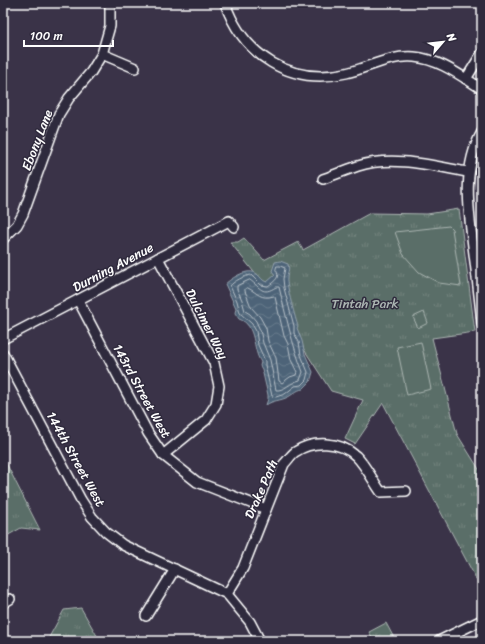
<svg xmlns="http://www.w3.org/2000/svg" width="485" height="644" font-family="Sriracha,sans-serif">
  <defs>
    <pattern id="park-tufts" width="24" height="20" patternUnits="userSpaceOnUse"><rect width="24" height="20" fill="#5a6e67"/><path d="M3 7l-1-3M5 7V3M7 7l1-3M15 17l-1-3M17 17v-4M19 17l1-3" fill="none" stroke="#73847e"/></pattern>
    <pattern id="water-waves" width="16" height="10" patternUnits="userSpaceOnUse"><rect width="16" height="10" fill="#4d6478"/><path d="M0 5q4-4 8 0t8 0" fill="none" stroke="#687b8c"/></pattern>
  </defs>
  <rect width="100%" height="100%" fill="#3a3348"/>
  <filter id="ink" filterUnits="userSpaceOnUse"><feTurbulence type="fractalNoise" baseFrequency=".025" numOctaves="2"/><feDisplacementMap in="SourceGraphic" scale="8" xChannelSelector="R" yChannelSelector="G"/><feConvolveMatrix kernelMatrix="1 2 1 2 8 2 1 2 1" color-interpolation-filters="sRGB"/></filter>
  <g filter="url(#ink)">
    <g fill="url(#park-tufts)" stroke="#acb6b3">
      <polygon points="459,209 475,332 432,338 457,434 482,474 482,590 383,403 355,444 345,439 363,400 331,391 253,271 230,242 238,242 244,238 264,260 298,242 303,250 370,213 427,214"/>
      <polygon points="3,457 40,530 21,528 3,538"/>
      <polygon points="81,608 100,641 47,641 64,610"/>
      <polygon points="386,623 394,638 389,641 374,641 369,632"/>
    </g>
    <g fill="#5a6e67" stroke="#acb6b3">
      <polygon points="449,226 452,229 461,286 439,283 419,272 403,254 395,232"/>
      <polygon points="424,312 428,323 418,328 413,317"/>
      <polygon points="421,342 431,389 407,395 397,347"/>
    </g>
    <path fill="url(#water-waves)" stroke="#94a2ae" d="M280,261L288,264C290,270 287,273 287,279C286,284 296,321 298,326L297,328L302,341L305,354L313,372L310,382L303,389C296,390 294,394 288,397C280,401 273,400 266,405L268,399V395L262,369L260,366L261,362C252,350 257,325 239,319L235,313L236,308L225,284C232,278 248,267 257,274C261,277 262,281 267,282L275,275L272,271L275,262Z"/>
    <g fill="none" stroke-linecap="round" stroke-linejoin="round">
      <g stroke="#b8c1c9" stroke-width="1">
        <path d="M277,266H280L285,268L283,279L284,288L294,326V333L299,342L301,355L308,372L306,380L301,385L295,386L285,394L276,397L272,396L265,365V361L258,345L256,331L252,324L240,313L237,301L230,286C234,281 244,276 251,275L261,285L268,286C275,281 281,277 276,270Z"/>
        <path d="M250,280C261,288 262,296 276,287H279C286,316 292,344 303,372L300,380C291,382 284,391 276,390L270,360L263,343L260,330L256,321L250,314L245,311L242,300L237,289V286Z"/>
        <path d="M248,288C258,293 260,300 274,296L275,297L284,336L288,344L291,360L297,372L296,375L290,377L282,383L279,381L276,358L268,341L266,328L260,317L251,307L245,291V289Z"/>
      </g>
      <defs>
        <g id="minor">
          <path d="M225,3C243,55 290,86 346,73C368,68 390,55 414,57C439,59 461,76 482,89"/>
          <polyline points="102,54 135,68"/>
          <polyline points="466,79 482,53"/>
          <path d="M482,132C461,169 469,213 474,254C477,278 480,301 482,324"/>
          <path d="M323,179C334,175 346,170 358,166C393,155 433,166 468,172"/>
          <polyline points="3,239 17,225 23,214 59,114 69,98 91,72 102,54 110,26 110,3"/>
          <polyline points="158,258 214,363 219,386 216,404 206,420 163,455"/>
          <polyline points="78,300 148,433 163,455 197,482 266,509"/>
          <polyline points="3,339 229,221 234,227"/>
          <polyline points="3,353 81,500 92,517 106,532 123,545 227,594 250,622 260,641"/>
          <path d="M227,594L243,568L284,464C288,460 291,455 295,452C313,440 340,441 356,456C366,466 373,481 381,492L406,491"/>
          <polyline points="3,603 10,599"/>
          <polyline points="146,616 175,569"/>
          <polyline points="439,641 482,620"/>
        </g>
      </defs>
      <use href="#minor" stroke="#fff" stroke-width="12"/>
      <use href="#minor" stroke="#2f2a3d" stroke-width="9"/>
    </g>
  </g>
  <g text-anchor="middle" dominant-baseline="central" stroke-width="3" stroke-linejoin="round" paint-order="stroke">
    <g font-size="13" fill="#fff" stroke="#2f2a3d">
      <text transform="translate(37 140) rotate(-69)">Ebony Lane</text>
      <text transform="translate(113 267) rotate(-28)">Durning Avenue</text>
      <text transform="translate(207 324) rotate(63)">Dulcimer Way</text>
      <text transform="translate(142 391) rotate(61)">143rd Street West</text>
      <text transform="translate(76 459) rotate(61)">144th Street West</text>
      <text transform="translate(261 489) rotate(-66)">Drake Path</text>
    </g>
    <g font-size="13" fill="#acb6b3" stroke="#2f2a3d">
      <text x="365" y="303">Tintah Park</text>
    </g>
  </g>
  <rect width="485" height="644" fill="none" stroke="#2f2a3d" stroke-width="16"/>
  <rect x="8" y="8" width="469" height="628" fill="none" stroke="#fff" stroke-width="1.5" filter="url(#ink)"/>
  <g transform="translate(443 42) rotate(62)" stroke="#2f2a3d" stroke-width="3" paint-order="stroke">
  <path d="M0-3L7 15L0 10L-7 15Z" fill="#ffffff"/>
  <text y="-6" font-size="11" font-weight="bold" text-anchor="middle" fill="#ffffff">N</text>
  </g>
  <path d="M24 40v6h89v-6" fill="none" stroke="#ffffff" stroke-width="2"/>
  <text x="30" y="40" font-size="12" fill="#ffffff" stroke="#2f2a3d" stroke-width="3" paint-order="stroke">100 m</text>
</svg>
